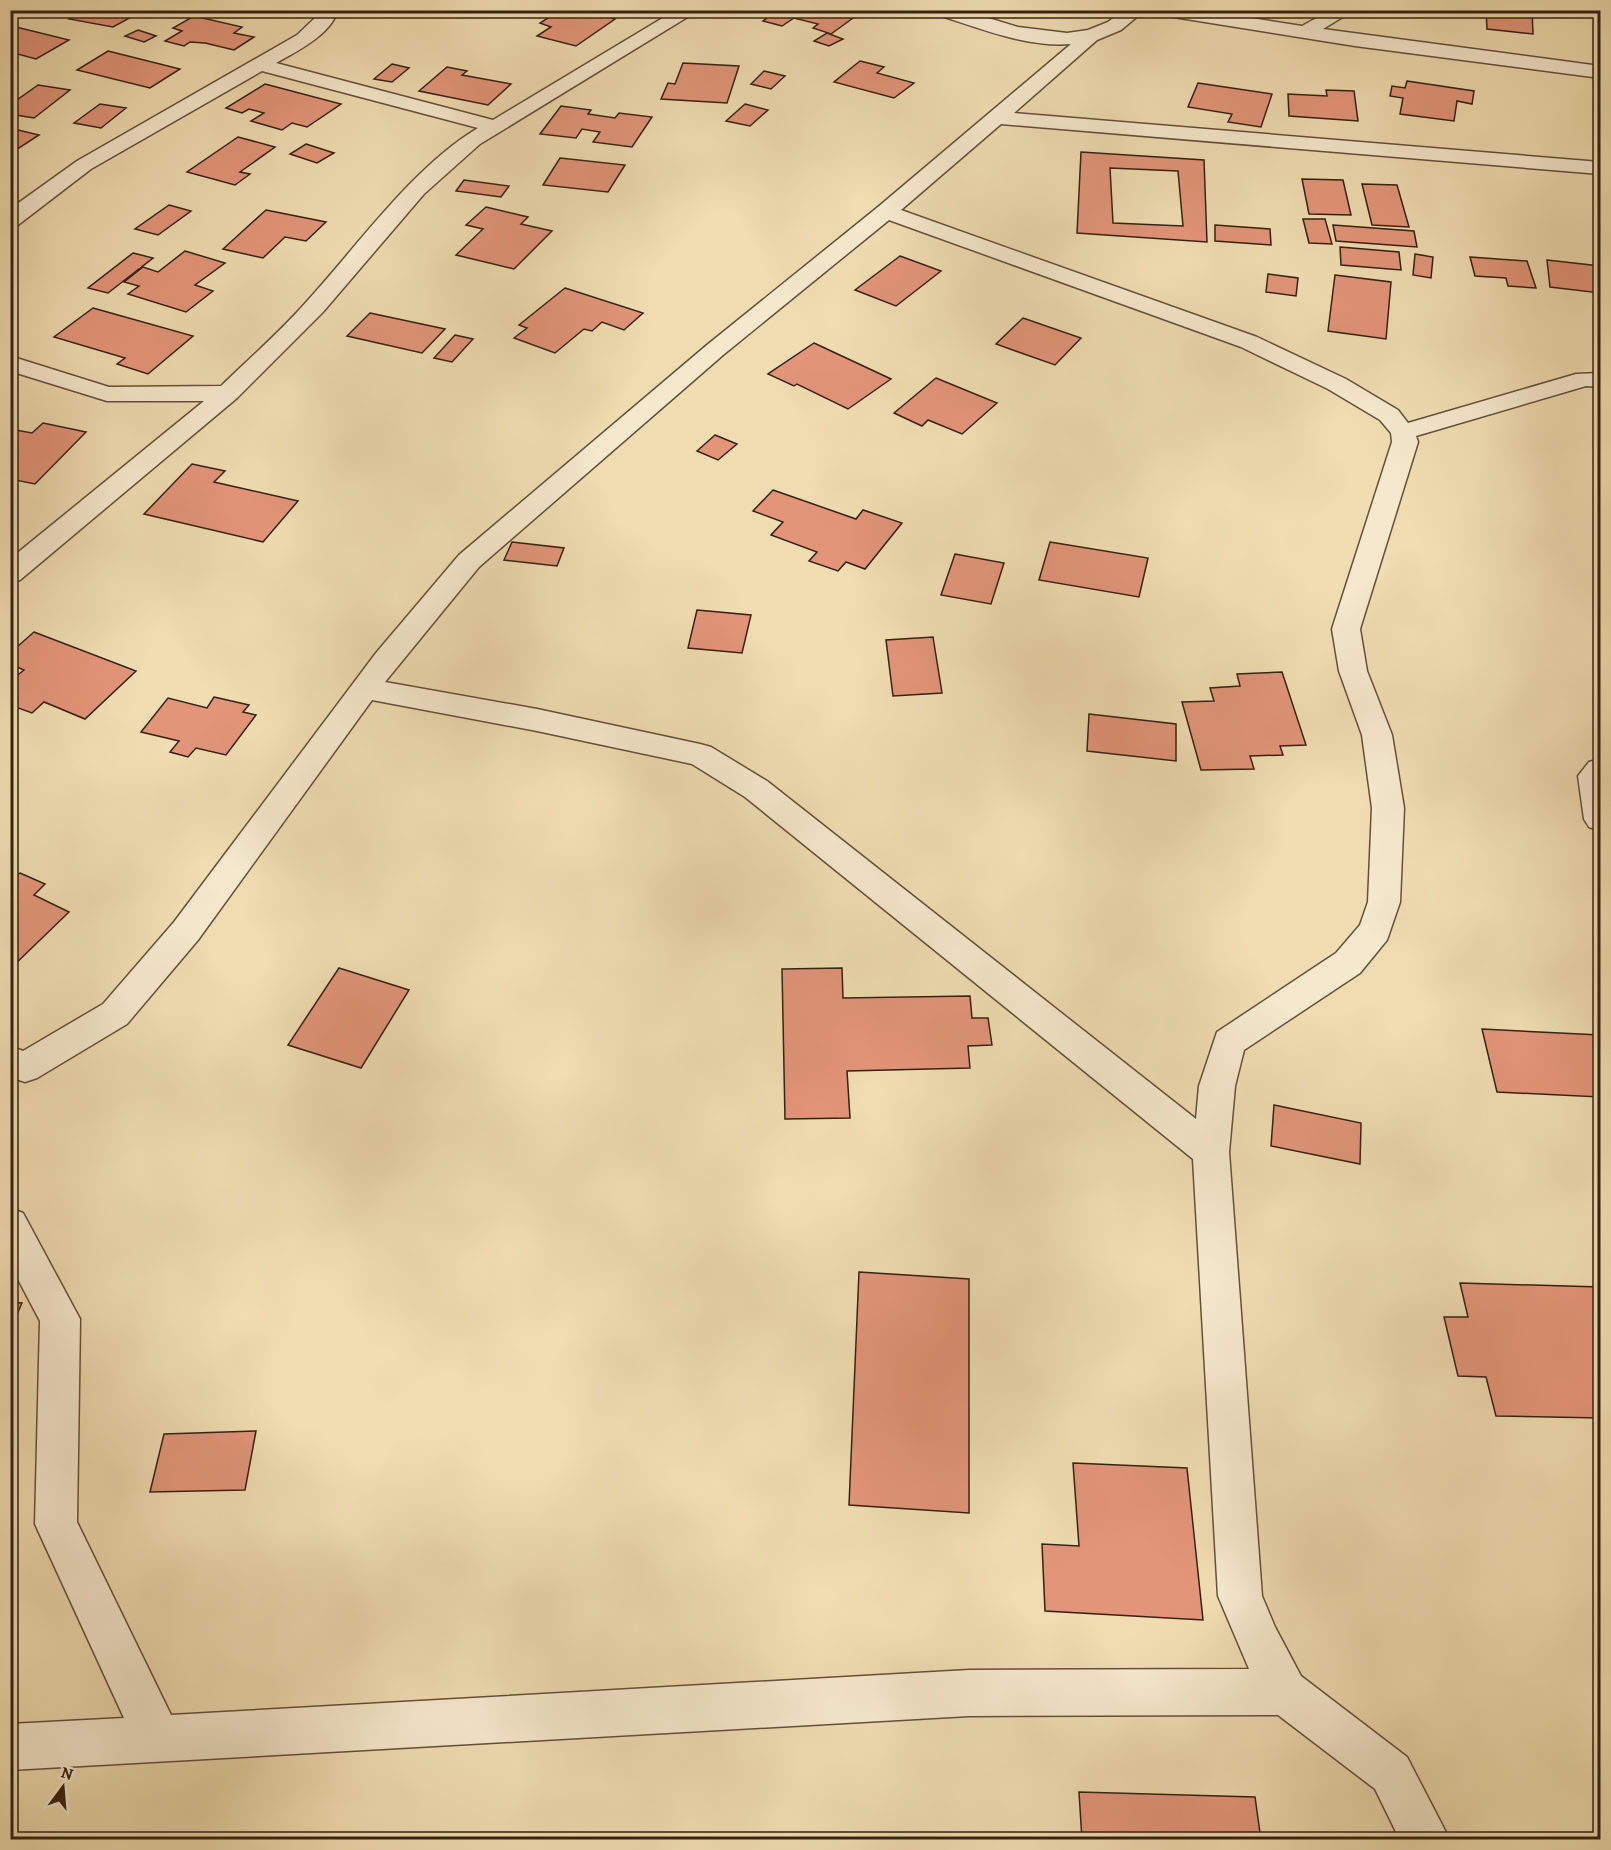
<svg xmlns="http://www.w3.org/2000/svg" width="1611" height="1850" font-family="Alegreya,serif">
  <rect width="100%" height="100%" fill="#efdcb0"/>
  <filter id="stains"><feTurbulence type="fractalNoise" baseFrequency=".00333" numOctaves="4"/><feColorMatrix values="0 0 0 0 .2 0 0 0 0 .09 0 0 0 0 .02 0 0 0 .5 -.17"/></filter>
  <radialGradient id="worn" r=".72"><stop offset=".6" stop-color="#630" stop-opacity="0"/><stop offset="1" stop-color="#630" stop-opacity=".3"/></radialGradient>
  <g fill="#e29579" stroke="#362111" stroke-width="1.5" fill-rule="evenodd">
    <polygon points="67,10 144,10 113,27 69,19 76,15 64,12"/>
    <polygon points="572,10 582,10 615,19 576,46 537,36 551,27 540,23 554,14 564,16"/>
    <polygon points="778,10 826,10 853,18 831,34 813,28 818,24 794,18 782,26 763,21"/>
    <polygon points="969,10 1001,10 990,17"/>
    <polygon points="1486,10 1532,10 1533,34 1487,29"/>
    <polygon points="194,16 242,27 234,33 254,37 234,50 205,43 190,42 184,46 165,41 182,31 173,28"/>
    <polygon points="12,26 69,40 36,59 10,52"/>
    <polygon points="138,30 156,36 144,42 125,36"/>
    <polygon points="827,33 843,39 829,46 814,41"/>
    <polygon points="108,51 180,69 150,88 77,70"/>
    <polygon points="860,61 884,67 877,73 914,83 894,98 834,82"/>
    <polygon points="683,63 739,66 727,103 661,99 668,83 675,84"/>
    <polygon points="392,64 409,68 392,82 374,79"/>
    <polygon points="447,67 467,71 462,75 511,84 488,105 419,91"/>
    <polygon points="764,71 785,76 771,89 751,84"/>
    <polygon points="1407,81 1474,91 1472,104 1457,101 1454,121 1400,114 1403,98 1390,96 1392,86 1405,88"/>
    <polygon points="1198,83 1272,94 1261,127 1228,122 1232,114 1188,107"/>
    <polygon points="265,84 341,104 307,127 292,123 282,130 251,121 264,113 249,109 242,113 226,108"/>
    <polygon points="38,85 70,90 34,118 10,114 10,105"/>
    <polygon points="1326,90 1354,91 1358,121 1289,116 1288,94 1327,96"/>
    <polygon points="100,104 126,108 101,128 74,123"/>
    <polygon points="745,104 768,110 750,126 726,121"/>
    <polygon points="561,106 591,110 588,114 615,118 619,113 652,117 632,147 593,142 600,132 582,129 576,138 540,134"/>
    <polygon points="10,128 39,135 19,148 10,146"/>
    <polygon points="238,137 275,147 240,172 250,174 235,185 187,172"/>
    <polygon points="306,144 334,153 317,163 290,154"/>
    <path d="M1081,152L1204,160L1207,242L1077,233ZM1110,168L1178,171L1183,226L1113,223Z"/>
    <polygon points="560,158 625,165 608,192 543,185"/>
    <polygon points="1302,179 1343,180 1351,215 1309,214"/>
    <polygon points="464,180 509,186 501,197 456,191"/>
    <polygon points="1362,184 1397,185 1409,227 1372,225"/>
    <polygon points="169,205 191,211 158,235 135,229"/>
    <polygon points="486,207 528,217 521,224 552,231 514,269 456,255 483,229 466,225"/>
    <polygon points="266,210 326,222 306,241 285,237 263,258 223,249"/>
    <polygon points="1303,219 1325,219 1332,244 1309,243"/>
    <polygon points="1215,225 1270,229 1271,245 1215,241"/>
    <polygon points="1333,225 1414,231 1417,247 1336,241"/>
    <polygon points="1340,247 1399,252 1401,270 1341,265"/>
    <polygon points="185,251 225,263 195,285 213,291 186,312 128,294 139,286 124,282 143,267 158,272"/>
    <polygon points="133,253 153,258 108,293 88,288"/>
    <polygon points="1415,254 1433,257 1431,278 1413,275"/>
    <polygon points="900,256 941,271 896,306 855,290"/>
    <polygon points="1470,257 1527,261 1536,288 1508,286 1506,278 1475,276"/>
    <polygon points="1547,260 1600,266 1600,293 1550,287"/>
    <polygon points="1268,274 1298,278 1296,296 1266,292"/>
    <polygon points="1335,275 1391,282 1386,339 1328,331"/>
    <polygon points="565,288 643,313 624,330 602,322 592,331 584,329 555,353 514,338 527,328 519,325"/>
    <polygon points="93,308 193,336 148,374 117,364 125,358 54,337"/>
    <polygon points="370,313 445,329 422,353 347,336"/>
    <polygon points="1023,318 1081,338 1055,365 996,344"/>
    <polygon points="455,335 473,339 452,362 434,358"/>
    <polygon points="814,343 891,379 848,409 797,384 794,386 768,374"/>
    <polygon points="936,378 997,403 962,434 928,420 922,426 894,413"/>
    <polygon points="43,423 86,432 35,484 10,479 10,436 16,430 32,433"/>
    <polygon points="715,435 737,444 718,460 697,451"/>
    <polygon points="192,464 225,471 214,482 298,501 263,542 144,514"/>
    <polygon points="773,490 856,519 863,510 902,523 865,569 846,562 838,571 809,561 817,552 771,535 783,522 753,511"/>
    <polygon points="512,542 564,548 557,566 504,560"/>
    <polygon points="1050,542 1148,558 1139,597 1039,580"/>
    <polygon points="955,554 1004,563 991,604 941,595"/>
    <polygon points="697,610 751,615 742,653 688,648"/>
    <polygon points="34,632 136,671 85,719 44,702 32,713 10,705 10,681 24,670 10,664 10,653"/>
    <polygon points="933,637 942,693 893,696 886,640"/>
    <polygon points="1282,672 1306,745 1280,746 1283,755 1250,756 1254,769 1201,770 1182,702 1214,701 1210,688 1240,686 1237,674"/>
    <polygon points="214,697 249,705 243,712 256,715 226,755 196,748 188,757 170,752 179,741 141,732 168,698 207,708"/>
    <polygon points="1089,714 1176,724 1176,761 1087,751"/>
    <polygon points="20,873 45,884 34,895 69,912 10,969 10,881"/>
    <polygon points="339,968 409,990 361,1068 288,1045"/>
    <polygon points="842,968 843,998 970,996 972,1018 988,1018 992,1045 968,1046 970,1068 847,1071 850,1118 785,1119 782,969"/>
    <polygon points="1482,1029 1600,1035 1600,1097 1497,1092"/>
    <polygon points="1274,1105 1361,1123 1360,1164 1271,1146"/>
    <polygon points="859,1272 969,1279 969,1513 849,1505"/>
    <polygon points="1460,1283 1600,1287 1600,1418 1496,1416 1486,1377 1458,1376 1444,1317 1468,1317"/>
    <polygon points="10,1302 22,1303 10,1330"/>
    <polygon points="256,1431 245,1490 150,1492 164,1434"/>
    <polygon points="1073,1463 1187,1468 1203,1620 1045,1611 1042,1544 1079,1546"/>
    <polygon points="1079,1792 1255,1797 1261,1840 1082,1840"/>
  </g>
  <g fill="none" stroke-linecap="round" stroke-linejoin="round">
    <defs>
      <g id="street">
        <path d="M319,10H337C334,33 294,53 276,63L493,120L676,10H699L480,144L424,194L323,312L237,398L20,580L10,583V559L204,401H107L10,371V356L109,387L221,386C251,357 282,330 309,299C359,244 414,166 478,128L262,71L91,169L18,225L10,226V209L77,161L297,35L318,15Z"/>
        <path d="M932,10H962L1018,27L1067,33L1088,30L1108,22L1124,10H1145L1121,30L1097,40L1014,113L1600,162V174L1001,124L901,210L1257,337L1346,379L1398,410L1408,423L1576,374L1600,373V387L1586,386L1416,436L1418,442L1360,629L1367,671L1392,735L1404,808L1400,902L1387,940L1360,973L1244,1050L1235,1086L1229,1152L1262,1596L1275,1627L1301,1676L1407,1757L1450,1840H1400L1375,1789L1278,1715L969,1716L10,1770V1724L124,1718L35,1524L40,1321L10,1264V1208L23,1213L80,1319L77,1522L171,1715L969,1670L1249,1669L1218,1596L1193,1159L745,797L692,764L537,731L372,700L198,940L127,1024L37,1078L25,1082L10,1077V1046L23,1051L103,1004L174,922L376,653L459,555L707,345L878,207L1071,44C1026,48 977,27 935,14ZM889,220L1241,347L1328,389L1380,420L1391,433L1392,442L1332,629L1339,671L1362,735L1372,808L1368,902L1360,925L1336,953L1217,1032L1199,1086L1196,1119L767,781L711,747L700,744L537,709L385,682L479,567L723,355Z"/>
        <polygon points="1152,10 1200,10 1302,26 1331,10 1354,10 1323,29 1600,66 1600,78 1355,46 1161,15"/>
        <polygon points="1600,759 1600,831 1589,827 1584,819 1578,776 1589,762"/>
      </g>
    </defs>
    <use href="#street" stroke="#645039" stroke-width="3"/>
    <use href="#street" fill="#f5e8cc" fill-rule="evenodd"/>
  </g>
  <rect width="1611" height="1850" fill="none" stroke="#efdcb0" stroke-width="36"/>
  <rect x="12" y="12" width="1587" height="1826" fill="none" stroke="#362111" stroke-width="3"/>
  <rect x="18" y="18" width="1575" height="1814" fill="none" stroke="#362111" stroke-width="1.5"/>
  <g transform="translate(63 1787) rotate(16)" stroke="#f5e8cc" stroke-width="4.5" paint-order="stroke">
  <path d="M0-4.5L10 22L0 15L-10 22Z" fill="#362111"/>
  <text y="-9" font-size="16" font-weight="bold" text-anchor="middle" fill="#362111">N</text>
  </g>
  <rect width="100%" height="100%" filter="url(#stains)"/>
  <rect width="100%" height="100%" fill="url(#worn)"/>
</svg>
